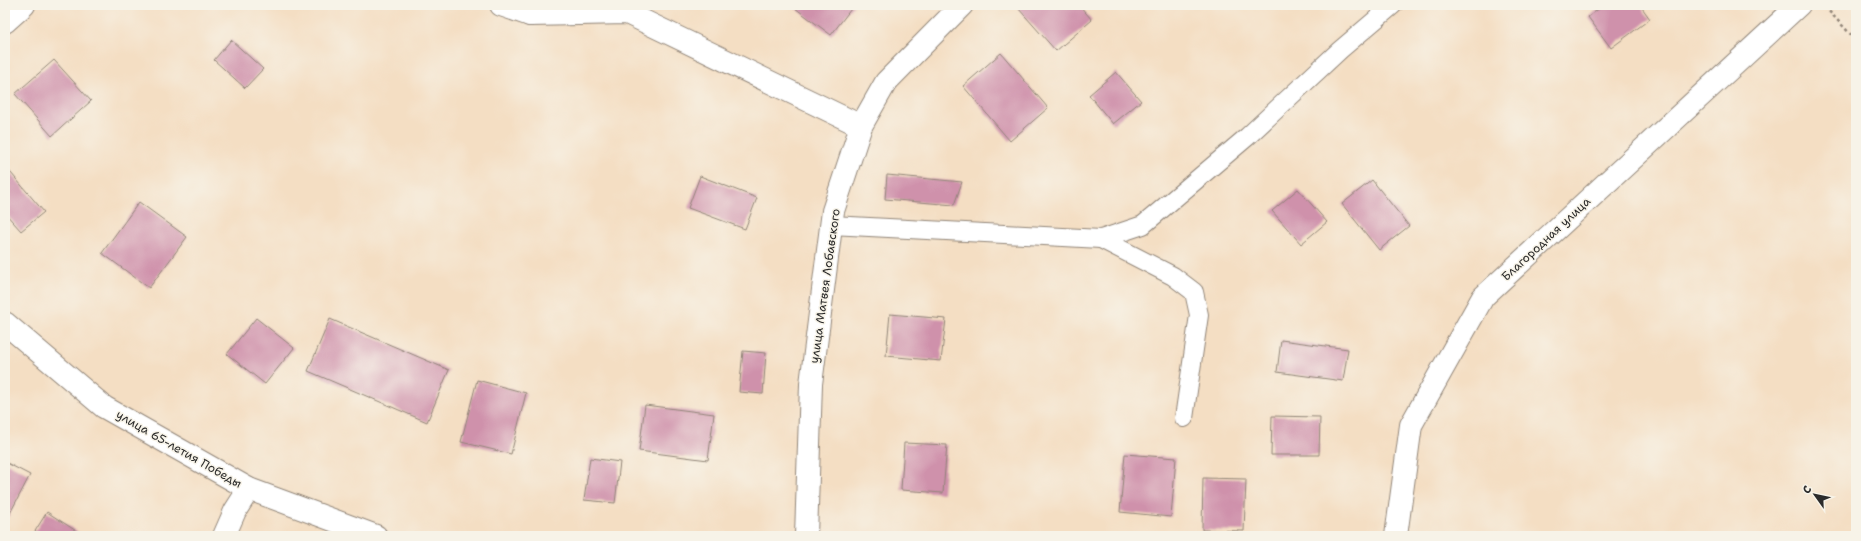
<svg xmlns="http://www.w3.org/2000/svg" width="1861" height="541" font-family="'Shantell Sans',sans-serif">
  <rect width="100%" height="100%" fill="#f7f3e8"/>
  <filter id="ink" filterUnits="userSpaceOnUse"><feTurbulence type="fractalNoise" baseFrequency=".025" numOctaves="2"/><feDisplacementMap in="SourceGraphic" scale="8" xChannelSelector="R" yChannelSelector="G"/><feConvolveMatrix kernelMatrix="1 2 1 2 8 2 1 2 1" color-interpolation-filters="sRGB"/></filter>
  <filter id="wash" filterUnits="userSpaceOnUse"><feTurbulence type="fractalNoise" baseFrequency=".012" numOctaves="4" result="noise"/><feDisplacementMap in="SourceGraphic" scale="16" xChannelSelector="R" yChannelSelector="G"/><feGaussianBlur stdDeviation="0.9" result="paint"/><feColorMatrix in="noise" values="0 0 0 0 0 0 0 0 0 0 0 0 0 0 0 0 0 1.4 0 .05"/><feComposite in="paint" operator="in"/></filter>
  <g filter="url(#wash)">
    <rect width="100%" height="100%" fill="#f4dec3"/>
    <g id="blocks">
      <g fill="#cf91ab">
        <polygon points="791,5 854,5 831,35"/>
        <polygon points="1021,5 1079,5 1092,20 1056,51 1018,8"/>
        <polygon points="1604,5 1640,5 1650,19 1611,48 1588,17"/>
        <polygon points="231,40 263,69 245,88 214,60"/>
        <polygon points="1001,53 1048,108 1010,141 963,86"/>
        <polygon points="54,60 91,101 52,136 15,94"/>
        <polygon points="1116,72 1141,101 1113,124 1089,95"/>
        <polygon points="5,166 44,212 21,231 5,213"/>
        <polygon points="887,175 962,182 954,205 885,199"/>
        <polygon points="700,176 757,198 745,229 688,208"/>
        <polygon points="1372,180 1409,226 1379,250 1342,204"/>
        <polygon points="1298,189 1327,222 1301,244 1272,211"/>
        <polygon points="139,202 187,237 149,288 102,253"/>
        <polygon points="890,314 946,319 941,361 886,356"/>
        <polygon points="256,318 294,348 265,384 227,354"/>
        <polygon points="330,319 449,370 427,422 308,371"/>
        <polygon points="1281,340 1348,349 1343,381 1277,372"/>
        <polygon points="743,351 766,353 763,394 739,392"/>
        <polygon points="477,380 526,393 511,454 461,442"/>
        <polygon points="645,405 714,414 708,460 639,451"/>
        <polygon points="1272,416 1320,417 1319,455 1271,455"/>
        <polygon points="904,443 947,445 943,493 901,490"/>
        <polygon points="1125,454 1176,458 1171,517 1120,512"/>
        <polygon points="590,458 620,462 615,503 584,500"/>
        <polygon points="5,462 30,475 8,517 5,516"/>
        <polygon points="1203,478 1246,479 1244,531 1202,530"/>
        <polygon points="47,512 84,536 32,536"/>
      </g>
    </g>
  </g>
  <g filter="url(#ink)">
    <use href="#blocks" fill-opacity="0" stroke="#908477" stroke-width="1"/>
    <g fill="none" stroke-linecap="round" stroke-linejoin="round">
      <defs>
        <g id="lane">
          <polyline points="831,225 1101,239 1143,225 1247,137 1340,50 1393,5"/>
          <polyline points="1101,239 1173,276 1194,292 1199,315 1184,418"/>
        </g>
        <g id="street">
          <polyline points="501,5 530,15 536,5"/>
          <polyline points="530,15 627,13 861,126"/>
          <polyline points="5,22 24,5"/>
          <polyline points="5,323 104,407 249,489 376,536"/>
          <polyline points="224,536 235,511 249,489"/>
          <polyline points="806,536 811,384 833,211 861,126 886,82 962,5"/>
          <polyline points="1396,536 1411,425 1483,297 1799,5"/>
        </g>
      </defs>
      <use href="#lane" stroke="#908477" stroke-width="20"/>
      <use href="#street" stroke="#908477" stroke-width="24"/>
      <polyline stroke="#908477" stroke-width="2.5" stroke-dasharray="3 3" stroke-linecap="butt" points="1825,7 1856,40"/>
      <use href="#lane" stroke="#fff" stroke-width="18"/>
      <use href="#street" stroke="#fff" stroke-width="22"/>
    </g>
  </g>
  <g text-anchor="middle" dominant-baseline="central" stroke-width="3" stroke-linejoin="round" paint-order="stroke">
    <g font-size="12" fill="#2b2b2b" stroke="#f7f3e8">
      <text transform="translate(1546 239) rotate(-43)">Благородная улица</text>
      <text transform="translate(825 286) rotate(-82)">улица Матвея Лобавского</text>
      <text transform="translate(179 449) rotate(30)">улица 65-летия Победы</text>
    </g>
  </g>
  <rect width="1861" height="541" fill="none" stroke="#f7f3e8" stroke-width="20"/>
  <g transform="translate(1815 495) rotate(303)" stroke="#f7f3e8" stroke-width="3" paint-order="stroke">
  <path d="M0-3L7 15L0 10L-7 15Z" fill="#2b2b2b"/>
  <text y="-6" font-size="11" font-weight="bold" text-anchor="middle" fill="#2b2b2b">С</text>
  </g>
</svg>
